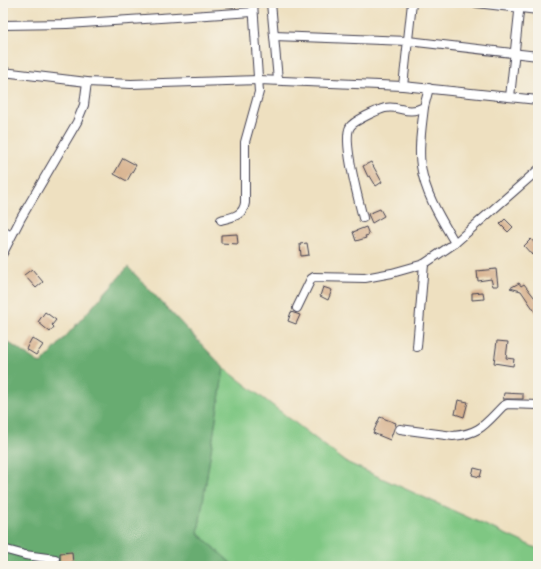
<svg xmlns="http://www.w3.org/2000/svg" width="541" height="569" font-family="'Architects Daughter',sans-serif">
  <rect width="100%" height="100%" fill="#f7f3e8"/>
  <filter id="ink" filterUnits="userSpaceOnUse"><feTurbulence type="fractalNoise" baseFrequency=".025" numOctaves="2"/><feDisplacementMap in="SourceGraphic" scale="8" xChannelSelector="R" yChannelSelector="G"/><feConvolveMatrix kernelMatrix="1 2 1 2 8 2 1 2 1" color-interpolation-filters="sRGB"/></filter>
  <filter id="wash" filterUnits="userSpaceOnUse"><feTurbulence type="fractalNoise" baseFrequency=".012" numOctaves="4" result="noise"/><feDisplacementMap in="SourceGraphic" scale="16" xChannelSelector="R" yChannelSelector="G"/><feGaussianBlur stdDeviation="0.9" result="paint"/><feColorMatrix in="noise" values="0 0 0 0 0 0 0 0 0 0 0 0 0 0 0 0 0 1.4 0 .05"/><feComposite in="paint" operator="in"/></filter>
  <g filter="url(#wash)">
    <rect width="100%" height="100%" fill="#eee0c0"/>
    <polygon fill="#7fc783" stroke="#50745f" points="224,368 346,462 538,549 538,566 234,566 198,533"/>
    <polygon fill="#67ac71" stroke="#446756" points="128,267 224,368 198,533 234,566 3,566 3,339 41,364"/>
    <g id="blocks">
      <g fill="#d7b18d">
        <polygon points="123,158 136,165 127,181 114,174"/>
        <polygon points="371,162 382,182 376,186 370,176 368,177 363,166"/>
        <polygon points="380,209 384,216 372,223 368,214"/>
        <polygon points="505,219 513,227 508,232 500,224"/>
        <polygon points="366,227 369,235 365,236 366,238 356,241 353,232"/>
        <polygon points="237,234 238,244 221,243 221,235"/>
        <polygon points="531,239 538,247 538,249 532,255 524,246"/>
        <polygon points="307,243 309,255 301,256 300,244"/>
        <polygon points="32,269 43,282 36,288 24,275"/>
        <polygon points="496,269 498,286 493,286 491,279 478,281 477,271"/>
        <polygon points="519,283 521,286 524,284 538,302 538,316 521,291 510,288"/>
        <polygon points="323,287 332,290 328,300 320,296"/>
        <polygon points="483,292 484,299 472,300 472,293"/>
        <polygon points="45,312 56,320 52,325 54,327 50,332 38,322"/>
        <polygon points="291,312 300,315 296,324 288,321"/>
        <polygon points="32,338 43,345 36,355 26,349"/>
        <polygon points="497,341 508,342 506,358 514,359 513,366 494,363"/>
        <polygon points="504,393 523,394 523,399 503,399"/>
        <polygon points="458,400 468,402 464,417 455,414"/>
        <polygon points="380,417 396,423 390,440 373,433"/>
        <polygon points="474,468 482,470 480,477 472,475"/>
        <polygon points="72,552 73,564 60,565 60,553"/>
      </g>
    </g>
  </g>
  <g filter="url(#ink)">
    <use href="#blocks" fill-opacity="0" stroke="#413e4f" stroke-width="1"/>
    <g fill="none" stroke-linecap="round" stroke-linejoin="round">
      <defs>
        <g id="street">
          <polyline points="271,3 278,80"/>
          <polyline points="476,3 538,10"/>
          <polyline points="3,25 67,24 253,12"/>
          <polyline points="274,36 408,41 538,56"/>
          <polyline points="3,72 87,82 131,84 259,80 403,86 538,100"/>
          <polyline points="403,86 412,3"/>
          <polyline points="510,97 520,3"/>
          <path d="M424,107C422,126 418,147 421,166C425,194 441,219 455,243"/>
          <path d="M363,218C359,202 342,140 350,127C353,121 378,110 385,108C401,105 406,116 424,107L429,88"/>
          <path d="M221,220C232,217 243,216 245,203V142L259,92L253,3"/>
          <polyline points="3,231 11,236"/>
          <polyline points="3,253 21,218 77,122 84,105 87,82"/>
          <polyline points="297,308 311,279 314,277 365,278 392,273 424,264 455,243 538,170"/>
          <polyline points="417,347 424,264"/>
          <path d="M400,429L453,436C480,434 485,424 503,406L507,404L538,405"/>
          <polyline points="3,549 25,555 55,559"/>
        </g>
      </defs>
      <use href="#street" stroke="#413e4f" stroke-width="10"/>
      <use href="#street" stroke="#fff" stroke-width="8"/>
    </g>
  </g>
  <rect width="541" height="569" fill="none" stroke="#f7f3e8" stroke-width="16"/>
</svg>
